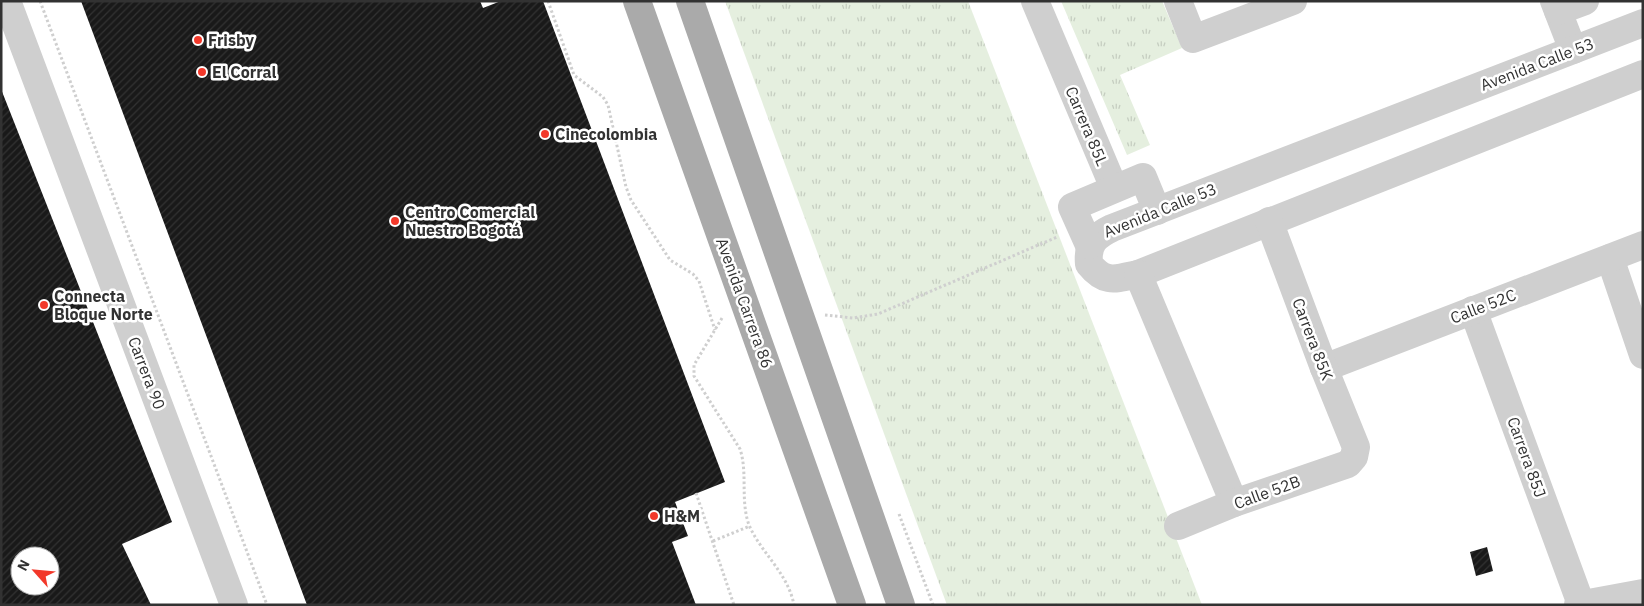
<svg xmlns="http://www.w3.org/2000/svg" width="1644" height="606" font-family="'IBM Plex Sans',sans-serif">
  <defs>
    <pattern id="grass-tufts" width="24" height="20" patternUnits="userSpaceOnUse" patternTransform="scale(1.25)"><rect width="24" height="20" fill="#e5efdf"/><path d="M3 7l-1-3M5 7V3M7 7l1-3M15 17l-1-3M17 17v-4M19 17l1-3" fill="none" stroke="#c5cdc0"/></pattern>
    <pattern id="building-hatch" width="6" height="6" patternUnits="userSpaceOnUse" patternTransform="scale(1.25)"><rect width="6" height="6" fill="#191919"/><path d="M-1 1l2-2M0 6l6-6M5 7l2-2" fill="none" stroke="#323232"/></pattern>
  </defs>
  <rect width="100%" height="100%" fill="#fff"/>
  <g fill="url(#grass-tufts)">
    <polygon points="725,1 968,1 1202,605 947,605"/>
    <polygon points="1061,1 1162,1 1182,48 1120,75 1150,145 1127,155"/>
  </g>
  <g fill="url(#building-hatch)" fill-rule="evenodd">
    <polygon points="81,1 480,1 483,8 501,1 543,1 725,482 675,502 688,536 672,542 696,605 307,605"/>
    <path d="M1,89L172,522L122,544L151,605H1ZM20,556H50V586H20Z"/>
    <polygon points="1487,547 1493,571 1476,576 1470,552"/>
  </g>
  <g fill="none" stroke-linecap="round" stroke-linejoin="round">
    <g stroke="#cfcfcf" stroke-width="3" stroke-dasharray="2.5 2.5" stroke-linecap="butt">
      <polyline points="40,1 267,605"/>
      <polyline points="548,1 574,75 603,97 608,105 626,187 631,200 670,260 693,274 699,281 715,330"/>
      <polyline points="825,315 853,318 878,314 1057,237"/>
      <path d="M722,318L694,365V376L740,449C748,473 740,500 749,525C761,553 788,573 794,605"/>
      <polyline points="696,493 734,605"/>
      <polyline points="899,514 933,605"/>
      <polyline points="713,541 750,526"/>
    </g>
    <g stroke="#cfcfcf" stroke-width="28">
      <polyline points="7,1 234,605"/>
      <polyline points="1035,1 1114,188"/>
      <polyline points="1178,1 1193,39 1293,1"/>
      <polyline points="1554,1 1573,50"/>
      <polyline points="1558,11 1585,1"/>
      <path d="M1643,23L1112,228C1095,236 1087,244 1089,264C1105,284 1115,279 1138,274L1643,74"/>
      <polyline points="1089,245 1072,207 1143,177 1157,211"/>
      <polyline points="1610,258 1643,355"/>
      <polyline points="1138,274 1234,503"/>
      <polyline points="1473,310 1581,604"/>
      <polyline points="1324,368 1643,245"/>
      <polyline points="1178,526 1234,503 1348,464 1354,457 1356,447 1324,368 1269,221"/>
      <polyline points="1578,605 1643,593"/>
    </g>
    <g stroke="#aaa" stroke-width="28">
      <polyline points="637,1 852,605"/>
      <polyline points="690,1 901,605"/>
    </g>
  </g>
  <g fill="#f2382a" stroke="#fff" stroke-width="2">
    <circle cx="198" cy="40" r="5"/>
    <circle cx="202" cy="72" r="5"/>
    <circle cx="545" cy="134" r="5"/>
    <circle cx="395" cy="221" r="5"/>
    <circle cx="44" cy="305" r="5"/>
    <circle cx="654" cy="516" r="5"/>
  </g>
  <g text-anchor="middle" dominant-baseline="central" stroke-width="5" stroke-linejoin="round" paint-order="stroke">
    <g font-size="16" font-weight="bold" fill="#323232" stroke="#fff" text-anchor="start">
      <text x="208" y="40">Frisby</text>
      <text x="212" y="72">El Corral</text>
      <text x="555" y="134">Cinecolombia</text>
      <text x="405" y="212">Centro Comercial<tspan x="405" dy="18">Nuestro Bogotá</tspan></text>
      <text x="54" y="296">Connecta<tspan x="54" dy="18">Bloque Norte</tspan></text>
      <text x="664" y="516">H&amp;M</text>
    </g>
    <g font-size="16" fill="#323232" stroke="#fff">
      <text transform="translate(1537 64) rotate(-21)">Avenida Calle 53</text>
      <text transform="translate(1087 126) rotate(67)">Carrera 85L</text>
      <text transform="translate(1160 210) rotate(-22)">Avenida Calle 53</text>
      <text transform="translate(745 303) rotate(70)">Avenida Carrera 86</text>
      <text transform="translate(1483 306) rotate(-21)">Calle 52C</text>
      <text transform="translate(1313 339) rotate(69)">Carrera 85K</text>
      <text transform="translate(147 373) rotate(69)">Carrera 90</text>
      <text transform="translate(1527 457) rotate(70)">Carrera 85J</text>
      <text transform="translate(1267 492) rotate(-20)">Calle 52B</text>
    </g>
  </g>
  <rect width="1644" height="606" fill="none" stroke="#323232" stroke-width="5"/>
  <g transform="translate(35 571) rotate(297)"><circle r="24" fill="#ffffff" stroke="#adadad"/>
  <path d="M0-4L9 19L0 12L-9 19Z" fill="#f2382a"/>
  <text y="-8" font-size="14" font-weight="bold" text-anchor="middle" fill="#323232">N</text>
  </g>
</svg>
